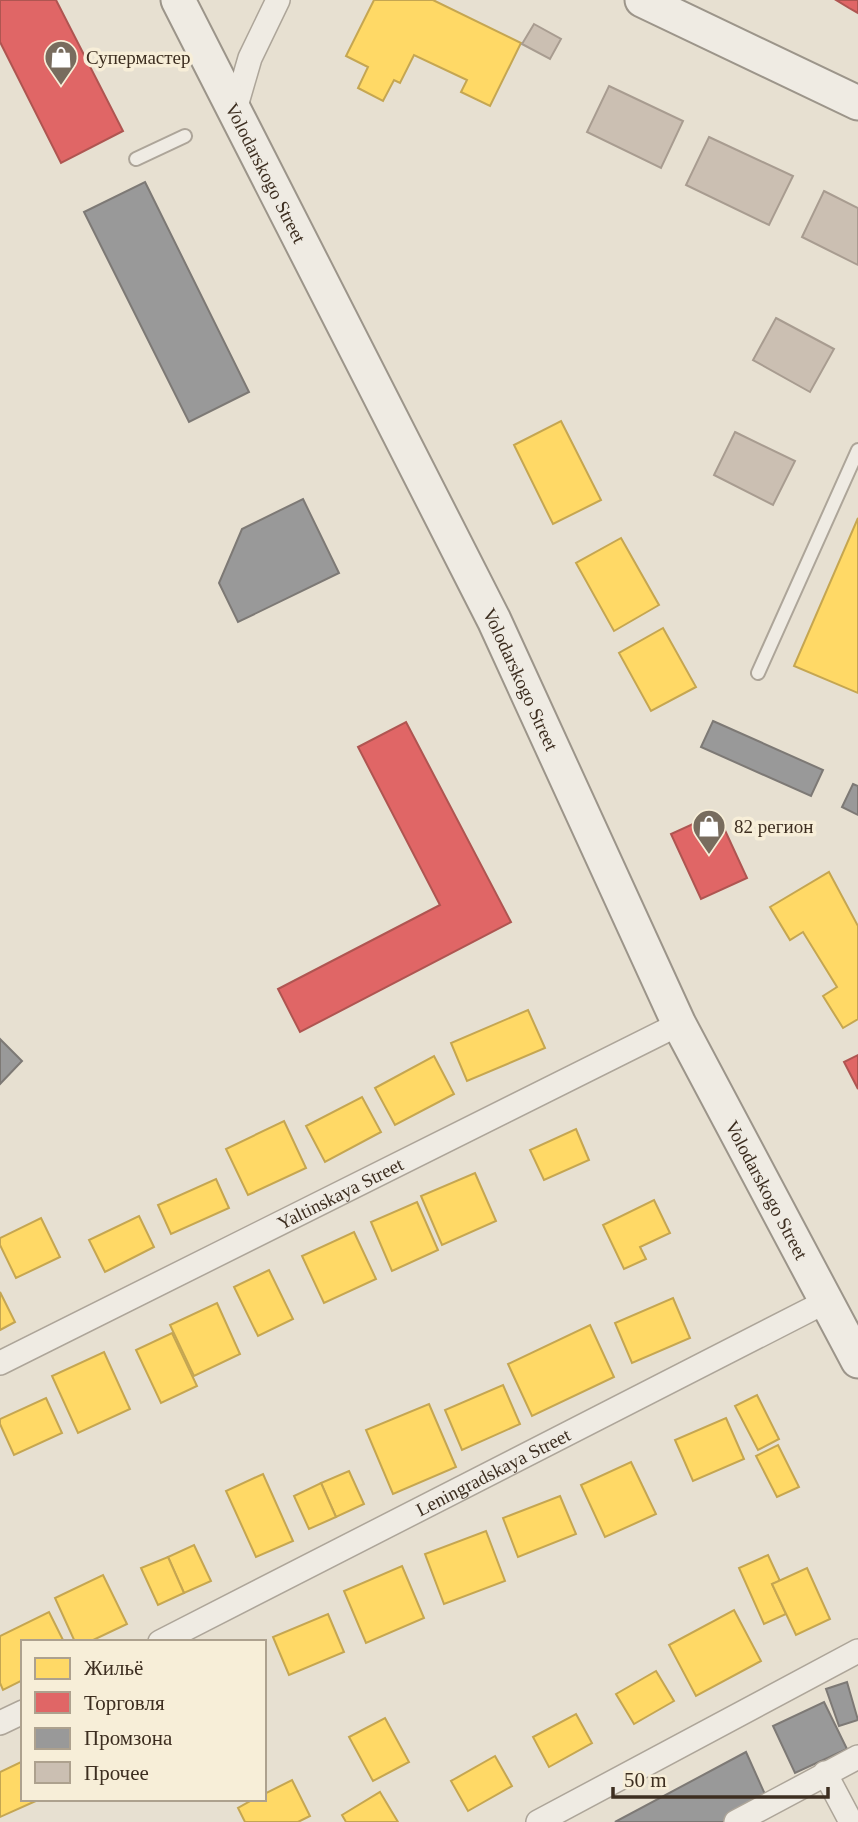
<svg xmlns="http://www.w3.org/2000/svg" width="858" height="1822" font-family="'Times New Roman',serif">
  <rect width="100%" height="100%" fill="#e7e0d1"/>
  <g fill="#ffd966" stroke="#c5a651" stroke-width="2">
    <polygon points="374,0 433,0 521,43 490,106 461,92 467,80 414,55 400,83 394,80 383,101 358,88 368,67 346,56"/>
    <polygon points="561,421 601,500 553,524 514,445"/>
    <polygon points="858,518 858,693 794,666"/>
    <polygon points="621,538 659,605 614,631 576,563"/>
    <polygon points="663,628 696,687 651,711 619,653"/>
    <polygon points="829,872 858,926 858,1019 843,1028 823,996 837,987 803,932 790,940 770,907"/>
    <polygon points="528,1010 545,1048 467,1081 451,1043"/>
    <polygon points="434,1056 454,1094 395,1125 375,1088"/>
    <polygon points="362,1097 381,1132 325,1162 306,1126"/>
    <polygon points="284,1121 306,1168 248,1195 226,1149"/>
    <polygon points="576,1129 589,1160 544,1180 530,1150"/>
    <polygon points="475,1173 496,1221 442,1245 421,1196"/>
    <polygon points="216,1179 229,1208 171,1234 158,1205"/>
    <polygon points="654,1200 670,1233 640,1247 646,1259 624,1269 603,1225"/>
    <polygon points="417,1202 438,1250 392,1271 371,1222"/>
    <polygon points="139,1216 154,1247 105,1272 89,1240"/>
    <polygon points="41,1218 60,1257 16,1278 0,1245 0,1238"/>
    <polygon points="354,1232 376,1279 324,1303 302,1256"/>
    <polygon points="269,1270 293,1319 258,1336 234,1287"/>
    <polygon points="0,1292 15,1322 0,1330"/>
    <polygon points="673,1298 690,1338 632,1363 615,1323"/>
    <polygon points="217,1303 240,1354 194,1376 170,1325"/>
    <polygon points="590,1325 614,1377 532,1416 508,1364"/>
    <polygon points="172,1333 197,1386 161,1403 136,1350"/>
    <polygon points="104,1352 130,1409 78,1433 52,1376"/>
    <polygon points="503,1385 520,1424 462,1450 445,1410"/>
    <polygon points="757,1395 779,1439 758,1450 735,1406"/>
    <polygon points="46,1398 62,1433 14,1455 0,1424 0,1419"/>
    <polygon points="429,1404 456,1467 393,1494 366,1430"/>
    <polygon points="726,1418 744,1459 693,1481 675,1440"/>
    <polygon points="778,1445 799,1487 777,1497 756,1456"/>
    <polygon points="631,1462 656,1514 605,1537 581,1485"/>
    <polygon points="349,1471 364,1504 336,1517 321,1483"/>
    <polygon points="263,1474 293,1541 256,1557 226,1491"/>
    <polygon points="321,1483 336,1517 309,1529 294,1496"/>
    <polygon points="560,1496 576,1534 518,1557 503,1518"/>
    <polygon points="486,1531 505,1581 444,1604 425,1554"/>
    <polygon points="194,1545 211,1581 184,1593 168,1557"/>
    <polygon points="768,1555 780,1581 772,1584 786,1614 764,1624 739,1568"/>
    <polygon points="168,1557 184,1593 158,1605 141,1568"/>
    <polygon points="402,1566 424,1618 366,1643 344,1591"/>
    <polygon points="807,1568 830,1619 796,1635 772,1584"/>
    <polygon points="103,1575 127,1624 89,1642 75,1642 55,1598"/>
    <polygon points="734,1610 761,1661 696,1696 669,1645"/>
    <polygon points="49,1612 64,1642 23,1642 23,1680 3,1690 0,1683 0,1636"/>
    <polygon points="328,1614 344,1652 289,1675 273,1637"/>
    <polygon points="656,1671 674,1701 634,1724 616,1694"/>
    <polygon points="576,1714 592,1743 549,1767 533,1737"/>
    <polygon points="385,1718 409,1762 373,1781 349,1737"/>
    <polygon points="495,1756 512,1786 468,1811 451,1781"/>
    <polygon points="21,1762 23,1799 38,1800 0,1817 0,1772"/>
    <polygon points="292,1780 310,1816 298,1822 245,1822 238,1808 254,1799 264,1799 264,1794"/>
    <polygon points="380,1792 398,1822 346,1822 342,1815"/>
  </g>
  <g fill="#e06666" stroke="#af5551" stroke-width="2">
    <polygon points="0,0 56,0 123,131 61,163 0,42"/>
    <polygon points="836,0 858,0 858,13 849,8"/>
    <polygon points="406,722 511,922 300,1032 278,989 440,905 358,747"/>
    <polygon points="717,813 747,878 701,899 671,834"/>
    <polygon points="858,1055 858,1089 844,1062"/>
  </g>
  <g fill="#999" stroke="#7d7975" stroke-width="2">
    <polygon points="145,182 249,392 189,422 84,212"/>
    <polygon points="303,499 339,573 238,622 219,583 242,529"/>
    <polygon points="713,721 823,770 811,796 701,747"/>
    <polygon points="853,784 858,786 858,815 842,807"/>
    <polygon points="0,1039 22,1061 0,1084"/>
    <polygon points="847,1682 858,1720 839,1726 826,1689"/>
    <polygon points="824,1702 847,1749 795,1773 773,1726"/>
    <polygon points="746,1752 768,1801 728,1822 615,1822"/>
  </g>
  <g fill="#cbbfb2" stroke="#a89c90" stroke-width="2">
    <polygon points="534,24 561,39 550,59 522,44"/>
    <polygon points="609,86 683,121 661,168 587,132"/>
    <polygon points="709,137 793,176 769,225 686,185"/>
    <polygon points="824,191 858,208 858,265 802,237"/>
    <polygon points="776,318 834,349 810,392 753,360"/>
    <polygon points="735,432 795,461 773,505 714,475"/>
  </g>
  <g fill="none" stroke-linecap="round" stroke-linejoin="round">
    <defs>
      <g id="lane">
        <polyline points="136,159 185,136"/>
        <polyline points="758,673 858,450"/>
      </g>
      <g id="street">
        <polyline points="234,113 250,58 278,0"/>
        <path id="s1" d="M0,1363L679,1024"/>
        <path id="s2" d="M160,1642L825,1302"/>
        <polyline points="0,1723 23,1712"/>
        <polyline points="825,1773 851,1822"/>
        <polyline points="538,1822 858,1651"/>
        <polyline points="736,1822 858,1757"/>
      </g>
      <g id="secondary">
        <path id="s3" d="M178,0L494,620L679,1024L858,1361"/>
        <polyline points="642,0 858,103"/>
      </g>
    </defs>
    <use href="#lane" stroke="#ada599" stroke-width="16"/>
    <use href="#street" stroke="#ada599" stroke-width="26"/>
    <use href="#secondary" stroke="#9c958a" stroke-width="37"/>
    <use href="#lane" stroke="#efebe3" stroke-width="12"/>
    <use href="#street" stroke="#efebe3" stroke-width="23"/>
    <use href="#secondary" stroke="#efebe3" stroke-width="33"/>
  </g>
  <defs>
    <symbol id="shop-pin" viewBox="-11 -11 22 30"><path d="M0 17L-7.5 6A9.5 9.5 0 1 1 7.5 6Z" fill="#786c5e" stroke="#f7eed8"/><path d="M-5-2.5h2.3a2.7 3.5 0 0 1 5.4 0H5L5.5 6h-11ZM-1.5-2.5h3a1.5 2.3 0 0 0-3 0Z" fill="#fff"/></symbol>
  </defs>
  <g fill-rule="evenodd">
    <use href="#shop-pin" x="42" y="38" width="38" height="52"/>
    <use href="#shop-pin" x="690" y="807" width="38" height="52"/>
  </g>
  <g text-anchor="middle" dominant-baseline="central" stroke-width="7" stroke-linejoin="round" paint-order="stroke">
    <g font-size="19" fill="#3d2e20" stroke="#f7eed8" text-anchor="start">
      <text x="86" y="57">Супермастер</text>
      <text x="734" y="826">82 регион</text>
    </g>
    <g font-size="19" fill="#3d2e20" stroke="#f7eed8">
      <text stroke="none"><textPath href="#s3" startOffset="194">Volodarskogo Street</textPath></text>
      <text stroke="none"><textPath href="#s3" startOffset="761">Volodarskogo Street</textPath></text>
      <text stroke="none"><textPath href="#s3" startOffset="1328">Volodarskogo Street</textPath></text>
      <text stroke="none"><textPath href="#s1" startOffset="380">Yaltinskaya Street</textPath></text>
      <text stroke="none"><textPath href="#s2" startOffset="374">Leningradskaya Street</textPath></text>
    </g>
  </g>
  <rect x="21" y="1640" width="245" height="161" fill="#f7eed8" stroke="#ada18e" stroke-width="2"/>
  <rect x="35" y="1658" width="35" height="21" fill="#ffd966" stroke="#ada18e" stroke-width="2"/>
  <text x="84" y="1675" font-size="21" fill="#3d2e20">Жильё</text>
  <rect x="35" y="1692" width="35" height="21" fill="#e06666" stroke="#ada18e" stroke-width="2"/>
  <text x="84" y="1710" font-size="21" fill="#3d2e20">Торговля</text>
  <rect x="35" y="1728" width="35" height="21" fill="#999999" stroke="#ada18e" stroke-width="2"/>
  <text x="84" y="1745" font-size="21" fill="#3d2e20">Промзона</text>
  <rect x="35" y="1762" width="35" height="21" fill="#cbbfb2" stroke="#ada18e" stroke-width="2"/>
  <text x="84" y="1780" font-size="21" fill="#3d2e20">Прочее</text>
  <path d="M613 1787v10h215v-10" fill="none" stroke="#3d2e20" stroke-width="3.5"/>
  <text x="624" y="1787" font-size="21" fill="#3d2e20" stroke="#f7eed8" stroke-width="5" paint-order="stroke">50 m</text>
</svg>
